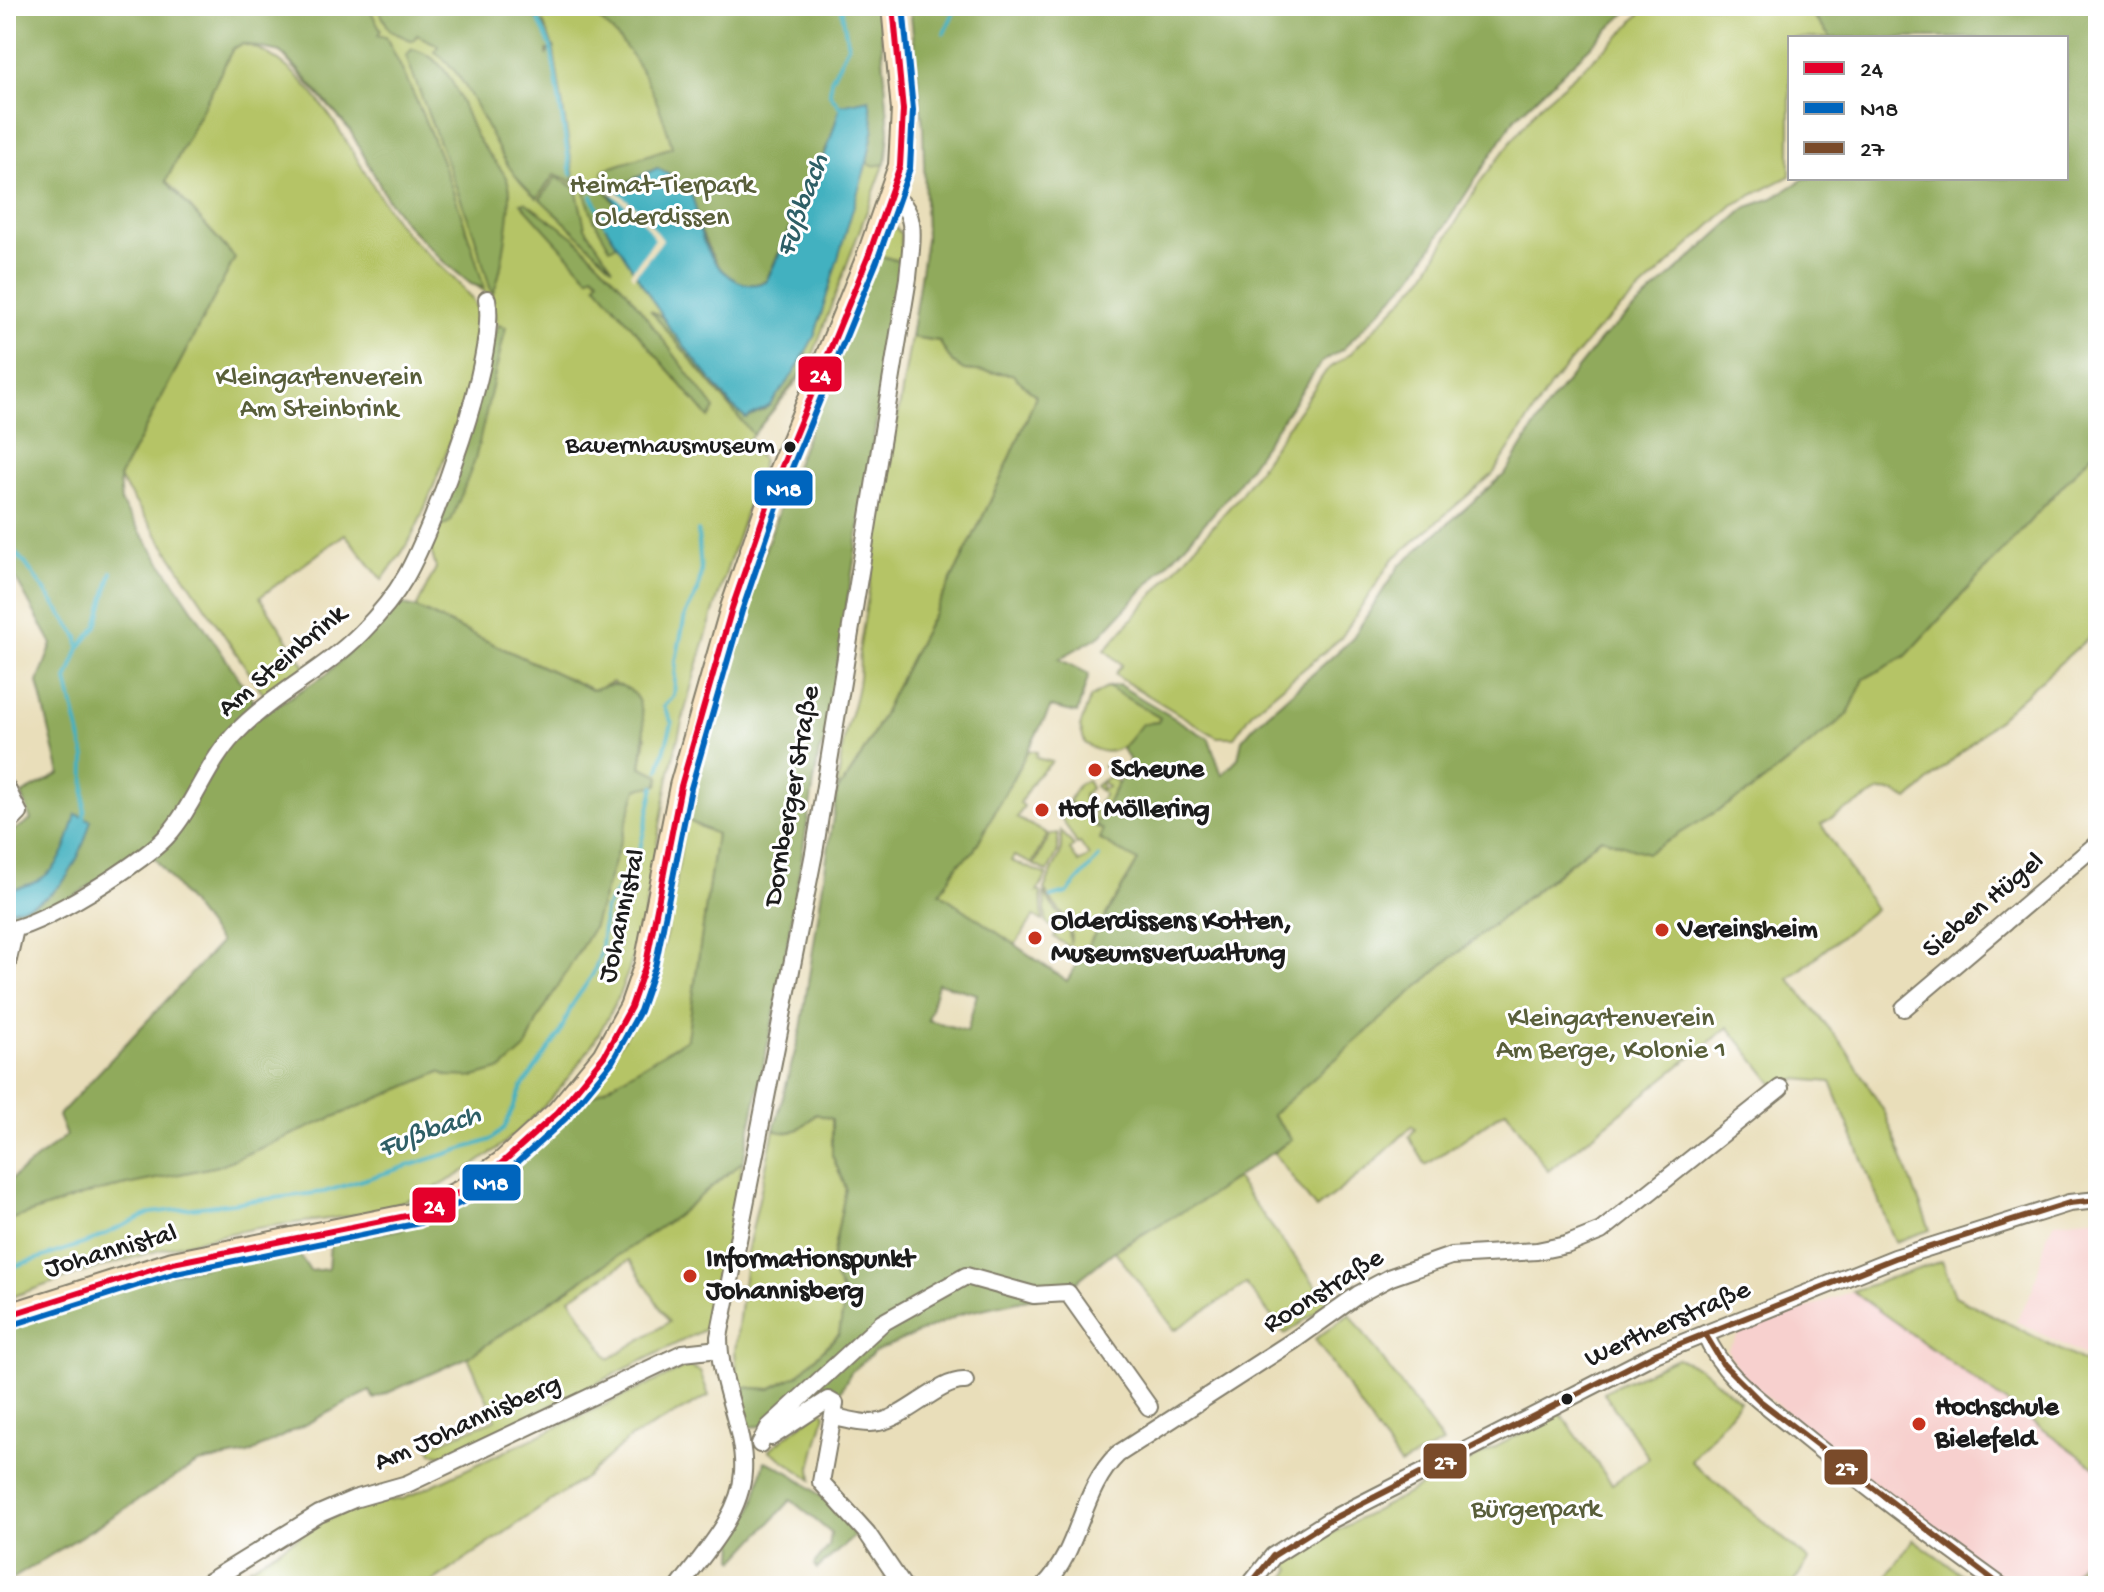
<svg xmlns="http://www.w3.org/2000/svg" width="2104" height="1592" font-family="'Gochi Hand',sans-serif">
  <rect width="100%" height="100%" fill="#fff"/>
  <filter id="ink" filterUnits="userSpaceOnUse"><feTurbulence type="fractalNoise" baseFrequency=".0125" numOctaves="2"/><feDisplacementMap in="SourceGraphic" scale="16" xChannelSelector="R" yChannelSelector="G"/><feConvolveMatrix kernelMatrix="1 2 1 2 8 2 1 2 1" color-interpolation-filters="sRGB"/></filter>
  <filter id="wash" filterUnits="userSpaceOnUse"><feTurbulence type="fractalNoise" baseFrequency=".006" numOctaves="4" result="noise"/><feDisplacementMap in="SourceGraphic" scale="32" xChannelSelector="R" yChannelSelector="G"/><feGaussianBlur stdDeviation="1.8" result="paint"/><feColorMatrix in="noise" values="0 0 0 0 0 0 0 0 0 0 0 0 0 0 0 0 0 1.4 0 .05"/><feComposite in="paint" operator="in"/></filter>
  <g filter="url(#wash)">
    <rect width="100%" height="100%" fill="#e9deba"/>
    <g fill="#f7d0ce">
      <polygon points="2092,1217 2098,1220 2098,1362 2016,1321 2033,1289 2048,1232 2055,1222"/>
      <polygon points="1852,1291 2098,1469 2098,1539 2065,1586 2013,1586 1901,1505 1746,1380 1735,1366 1727,1350 1740,1333"/>
    </g>
    <g fill="#b5c466" stroke="#687041" stroke-width="2" fill-rule="evenodd">
      <path d="M246,6H879L889,132L887,157L808,368L747,442L763,461C732,553 700,647 677,742C659,811 654,885 634,954C602,1063 504,1168 396,1204C349,1220 299,1221 251,1229C167,1245 86,1270 6,1299V1221L94,1192L218,1166L440,1072L526,1048L537,1019L593,928L637,788L658,784L660,775L641,767L646,737L613,682L593,690L416,608L436,568L429,543L484,378L497,325L489,295L444,262L407,225L388,200L350,130L280,52Z"/>
      <polygon points="1647,6 1805,6 1831,38 1790,38 1790,176 1733,205 1595,332 1551,385 1493,474 1392,560 1341,638 1253,711 1234,737 1217,737 1121,679 1115,674 1122,665 1105,650 1241,494 1326,371 1351,353 1423,278 1480,182 1539,106 1621,35"/>
      <path d="M243,44C319,63 357,172 402,229C420,251 479,293 481,320C484,359 432,496 413,534C405,551 392,565 382,580L345,534L260,597L306,668L265,696L119,478L235,258L166,181L233,48Z"/>
      <polygon points="891,227 896,228 901,234 902,262 878,255"/>
      <path d="M911,337L939,341L952,362L964,370L1012,374L1036,395C999,491 950,582 903,673C883,712 865,757 837,791C840,770 841,747 847,727C855,700 862,680 859,651Z"/>
      <polygon points="2098,447 2098,629 1908,800 1894,792 1880,791 1821,824 1875,909 1789,979 1846,1049 1885,1113 1930,1230 1895,1242 1831,1082 1796,1079 1780,1092 1728,1027 1548,1171 1506,1110 1426,1165 1409,1137 1415,1129 1412,1126 1369,1167 1316,1209 1274,1153 1291,1139 1271,1115 1445,963 1602,838 1647,853 1751,791 1848,714 1864,678 1906,656"/>
      <path d="M1108,687L1160,718L1158,722L1142,724C1128,747 1109,762 1085,743L1080,727L1090,698Z"/>
      <polygon points="1028,750 1037,752 1036,758 1052,762 1034,779 1020,803 1024,806 1017,818 1048,834 1032,864 1014,856 1011,861 1047,875 1037,892 1041,892 1043,921 1034,916 1015,945 940,893 959,863 973,852"/>
      <path d="M1112,763L1116,764L1111,778L1118,782L1096,825L1103,830L1099,839L1138,861L1082,955L1054,937L1058,931L1046,923L1044,892C1055,916 1070,915 1070,944C1076,919 1054,910 1044,889L1061,852V831L1074,846L1070,850L1079,863L1089,856L1080,843L1077,844L1061,817L1068,803L1092,822L1096,813L1085,808L1081,812L1069,801L1078,785L1087,780L1091,788L1084,795V801L1097,808L1104,794L1095,786L1101,782V789L1108,787L1102,781L1110,776L1103,766Z"/>
      <path d="M685,819L716,834L687,1039L576,1106C598,1072 628,1038 644,1001C670,944 676,880 685,819Z"/>
      <polygon points="1058,834 1058,851 1048,872 1034,865 1050,835"/>
      <path d="M816,1114L832,1119V1155L846,1188L830,1268L845,1298L839,1334L798,1375L769,1389L738,1387L735,1351L747,1253L774,1130C793,1137 803,1127 816,1114Z"/>
      <path d="M743,1161L711,1322L706,1329L450,1456L432,1453L429,1446L496,1419L468,1357L675,1217ZM630,1260L669,1322L609,1359L570,1298Z"/>
      <polygon points="1236,1179 1329,1303 1285,1334 1246,1284 1175,1330 1115,1251"/>
      <polygon points="1942,1261 1955,1296 2098,1369 2098,1469 1852,1291"/>
      <polygon points="1350,1314 1443,1443 1400,1465 1315,1339"/>
      <polygon points="1677,1358 1699,1367 1740,1401 1691,1461 1809,1560 1791,1586 1278,1586 1291,1570 1286,1562 1308,1546 1560,1413 1612,1484 1649,1458 1603,1392"/>
      <polygon points="688,1366 700,1371 709,1396 630,1438 586,1477 427,1586 220,1586 322,1522 363,1504 403,1499"/>
      <polygon points="821,1409 825,1414 811,1467 812,1480 769,1450"/>
      <polygon points="1913,1539 1978,1586 1911,1586 1905,1582 1903,1586 1881,1586"/>
      <polygon points="2098,1539 2098,1586 2065,1586"/>
    </g>
    <g fill="#90aa5b" stroke="#56633c" stroke-width="2" fill-rule="evenodd">
      <path d="M6,6H368L381,30L378,35L386,37C427,118 460,201 484,288L471,284L444,262L407,225L388,200L350,130L296,67L280,52L243,44L233,48L166,181L235,258L119,478L121,503L263,714L327,674L397,603L416,608L592,690C649,667 647,729 641,767L660,775L658,785L637,789L593,928L538,1019L526,1048L502,1069L474,1077L448,1076L440,1072L218,1166L94,1192L6,1221V1183L66,1136L58,1116L220,943L145,846C113,870 45,924 6,920V835L31,820L22,794L60,774L38,682L52,644L6,561Z"/>
      <path d="M377,6H529L536,20L543,22L554,49L547,50V56L548,51H554L575,183L555,174L537,198C489,161 478,81 435,52L438,45L417,35L413,41L390,31Z"/>
      <path d="M580,6H879L889,132L885,164L872,166L867,162L874,127L834,131L766,281C710,304 701,210 678,181C674,175 664,171 657,168L613,188L604,181L603,170L672,147C657,92 630,36 580,6Z"/>
      <path d="M910,6H1633L1515,118L1413,276L1344,348L1321,363L1232,492L1196,533L1101,635L1059,659L1089,674L1077,713L1051,707L973,852L959,863L940,893L1067,981L1138,861L1099,839L1103,830L1095,826L1128,765L1129,759L1122,749L1142,724L1158,722L1160,718L1108,687L1119,685L1209,739L1222,775L1238,758L1242,740L1254,726L1351,640L1399,566L1506,473L1548,405L1601,339L1747,207L1773,198L1805,178H2066V38H1831L1805,6H2098V447L1906,656L1864,679L1848,714L1751,791L1647,853L1601,838L1445,963L1272,1115L1292,1139L1205,1199L1122,1245L1072,1285L1055,1293L964,1313L874,1352L851,1372L838,1396L822,1393L778,1425L747,1427L738,1387L770,1389L798,1375L839,1334L845,1298L830,1268L846,1188L832,1155V1119L816,1114C803,1127 793,1137 774,1130L801,1029L837,791C865,758 883,712 903,673C950,583 999,491 1036,396L1012,374L964,370L952,362L939,341L911,337L926,239L923,126ZM938,983L977,994L967,1031L928,1020Z"/>
      <path d="M412,49C453,59 459,102 475,134C483,151 504,167 509,185C513,200 501,283 492,294L474,234L406,56Z"/>
      <polygon points="556,177 576,188 585,227 613,268 540,199"/>
      <polygon points="601,184 617,206 603,222 617,244 610,248 594,220 585,194 588,188"/>
      <polygon points="525,202 575,238 626,290 715,409 709,418 596,284 599,279 593,274 589,278 521,203"/>
      <polygon points="878,255 902,262 825,741 819,752 781,982 743,1161 675,1217 468,1357 374,1399 370,1391 248,1454 198,1463 6,1583 6,1326 140,1280 295,1248 310,1271 328,1269 330,1243 401,1229 460,1205 576,1106 687,1039 716,834 685,819 734,639 787,487"/>
      <polygon points="650,310 662,317 732,405 746,418 765,409 806,353 811,360 753,435"/>
      <polygon points="497,325 506,327 475,460 451,521 433,532 484,378"/>
      <path d="M765,1461C799,1473 836,1507 856,1535L817,1569L814,1565L829,1546L831,1533L791,1500L736,1560L734,1558L735,1540L752,1510Z"/>
    </g>
    <g fill="#43b1c0" stroke="#30666e" stroke-width="2">
      <path d="M869,99L874,127L867,162L815,335L794,373L769,406L746,418L732,406L671,330L603,222L617,206L610,192L657,168C671,175 682,182 691,195C697,206 697,220 700,231C707,259 734,294 766,282C792,225 826,166 840,105Z"/>
      <path d="M76,814L91,820C78,867 60,905 6,910V890C57,883 64,857 76,814Z"/>
    </g>
    <polygon fill="#e9deba" points="610,186 641,211 663,240 633,278 630,273 655,239 638,215 607,190"/>
    <g fill="none" stroke-linecap="round" stroke-linejoin="round">
      <g stroke="#43b1c0" stroke-width="4">
        <polyline points="532,6 551,47 571,174"/>
        <polyline points="944,33 957,6"/>
        <polyline points="840,107 830,94 831,80 848,46 841,6"/>
        <polyline points="592,196 606,224"/>
        <polyline points="6,544 25,563 78,637 79,648 67,680 85,758 84,823"/>
        <polyline points="79,648 97,626 112,572"/>
        <polyline points="659,770 672,723 664,707 674,696 676,661 685,615 698,591 701,572 698,531"/>
        <polyline points="1052,897 1067,893 1099,857"/>
        <polyline points="6,1269 86,1243 151,1213 324,1192 491,1140 505,1127 522,1087 559,1035 572,1005 593,974 600,955 605,909 637,862 654,787"/>
      </g>
    </g>
  </g>
  <g filter="url(#ink)">
    <g fill="none" stroke-linecap="round" stroke-linejoin="round">
      <defs>
        <g id="street">
          <polyline points="6,787 19,813 6,826"/>
          <path d="M6,930C39,928 144,862 167,836C194,806 206,765 234,735C272,694 321,673 361,633C378,616 394,597 406,576C435,524 498,355 487,299"/>
          <polyline points="6,968 15,929"/>
          <polyline points="1904,1008 2098,843"/>
          <path d="M1705,1334C1723,1378 1765,1404 1801,1434C1866,1487 1933,1537 2001,1586"/>
          <path d="M835,1417C849,1420 865,1425 879,1422C907,1417 941,1379 965,1381"/>
          <polyline points="771,1437 828,1400 835,1404 821,1482 867,1533 903,1586"/>
          <polyline points="760,1444 769,1427 882,1323 966,1276 1034,1295 1068,1293 1149,1407"/>
          <polyline points="202,1586 319,1514 354,1499 407,1484 683,1353 719,1349"/>
          <path d="M680,1586C704,1553 741,1515 743,1472C746,1431 719,1384 719,1337L814,853L908,278C910,250 922,208 890,196"/>
          <path d="M1044,1586C1081,1549 1080,1490 1118,1454L1293,1341L1359,1294L1391,1277L1451,1256L1537,1251L1566,1245L1601,1231L1780,1088"/>
          <polyline points="1249,1586 1273,1556 1330,1520 1655,1354 1895,1258 2069,1203 2098,1200"/>
        </g>
        <polyline id="secondary" points="6,1316 173,1263 416,1214 462,1191 502,1163 558,1112 604,1056 631,1007 646,964 681,786 732,608 774,486 868,257 900,166 903,110 893,6"/>
      </defs>
      <use href="#street" stroke="#827d6b" stroke-width="20"/>
      <use href="#secondary" stroke="#827d6b" stroke-width="26"/>
      <use href="#street" stroke="#fff" stroke-width="16"/>
      <use href="#secondary" stroke="#fbe6c4" stroke-width="22"/>
      <defs>
        <polyline id="bus-1" points="6,1316 173,1263 416,1214 462,1191 502,1163 558,1112 604,1056 631,1007 646,964 681,786 732,608 774,486 868,257 900,166 903,110 893,6"/>
        <polyline id="bus-2" points="9,1326 176,1273 420,1223 466,1200 509,1170 565,1119 612,1062 640,1011 655,967 691,788 742,611 783,490 877,261 910,168 913,110 903,6"/>
        <g id="bus-3">
          <polyline points="1705,1334 1723,1364 1760,1401 2001,1586"/>
          <polyline points="1249,1586 1273,1556 1330,1520 1655,1354 1895,1258 2069,1203 2098,1200"/>
        </g>
      </defs>
      <use href="#bus-1" stroke="#fff" stroke-width="12"/>
      <use href="#bus-2" stroke="#fff" stroke-width="12"/>
      <use href="#bus-3" stroke="#fff" stroke-width="12"/>
      <use href="#bus-1" stroke="#e4002b" stroke-width="6"/>
      <use href="#bus-2" stroke="#0065bd" stroke-width="6"/>
      <use href="#bus-3" stroke="#7a4b2a" stroke-width="6"/>
    </g>
  </g>
  <g fill="#1c1c1c" stroke="#fff" stroke-width="3">
    <circle cx="790" cy="447" r="7"/>
    <circle cx="1567" cy="1399" r="7"/>
  </g>
  <g fill="#c8321e" stroke="#fff" stroke-width="3">
    <circle cx="1095" cy="770" r="8"/>
    <circle cx="1042" cy="810" r="8"/>
    <circle cx="1662" cy="930" r="8"/>
    <circle cx="1035" cy="938" r="8"/>
    <circle cx="690" cy="1276" r="8"/>
    <circle cx="1919" cy="1424" r="8"/>
  </g>
  <g text-anchor="middle" dominant-baseline="central" stroke-width="6" stroke-linejoin="round" paint-order="stroke">
    <g font-size="26" fill="#1c1c1c" stroke="#fff" text-anchor="end">
      <text x="775" y="447">Bauernhausmuseum</text>
    </g>
    <g font-size="28" fill="#595f3a" stroke="#fff">
      <text x="662" y="186">Heimat-Tierpark<tspan x="662" dy="32">Olderdissen</tspan></text>
      <text x="319" y="378">Kleingartenverein<tspan x="319" dy="32">Am Steinbrink</tspan></text>
      <text x="1611" y="1019">Kleingartenverein<tspan x="1611" dy="32">Am Berge, Kolonie 1</tspan></text>
      <text x="1536" y="1510">Bürgerpark</text>
    </g>
    <g font-size="28" fill="#1c1c1c" stroke="#fff">
      <text transform="translate(283 662) rotate(-40)">Am Steinbrink</text>
      <text transform="translate(793 796) rotate(-80)">Dornberger Straße</text>
      <text transform="translate(1984 906) rotate(-40)">Sieben Hügel</text>
      <text transform="translate(623 916) rotate(-77)">Johannistal</text>
      <text transform="translate(111 1252) rotate(-16)">Johannistal</text>
      <text transform="translate(1324 1292) rotate(-32)">Roonstraße</text>
      <text transform="translate(1668 1325) rotate(-24)">Wertherstraße</text>
      <text transform="translate(468 1424) rotate(-24)">Am Johannisberg</text>
    </g>
    <g font-size="28" font-weight="bold" fill="#1c1c1c" stroke="#fff" text-anchor="start">
      <text x="1111" y="770">Scheune</text>
      <text x="1058" y="810">Hof Möllering</text>
      <text x="1051" y="922">Olderdissens Kotten,<tspan x="1051" dy="32">Museumsverwaltung</tspan></text>
      <text x="1678" y="930">Vereinsheim</text>
      <text x="706" y="1260">Informationspunkt<tspan x="706" dy="32">Johannisberg</tspan></text>
      <text x="1935" y="1408">Hochschule<tspan x="1935" dy="32">Bielefeld</tspan></text>
    </g>
    <g font-size="30" font-style="italic" fill="#2e5f66" stroke="#fff">
      <text transform="translate(804 206) rotate(-70)">Fußbach</text>
      <text transform="translate(430 1133) rotate(-20)">Fußbach</text>
    </g>
  </g>
  <g stroke="#fff" stroke-width="3">
    <rect x="797" y="355" width="46" height="38" rx="8" fill="#e4002b"/>
    <rect x="753" y="469" width="61" height="38" rx="8" fill="#0065bd"/>
    <rect x="461" y="1163" width="61" height="39" rx="8" fill="#0065bd"/>
    <rect x="411" y="1186" width="46" height="38" rx="8" fill="#e4002b"/>
    <rect x="1422" y="1442" width="46" height="38" rx="8" fill="#7a4b2a"/>
    <rect x="1823" y="1448" width="46" height="38" rx="8" fill="#7a4b2a"/>
  </g>
  <g font-size="22" text-anchor="middle" font-weight="bold" fill="#fff">
    <text x="820" y="382">24</text>
    <text x="784" y="496">N18</text>
    <text x="491" y="1190">N18</text>
    <text x="434" y="1213">24</text>
    <text x="1445" y="1469">27</text>
    <text x="1846" y="1475">27</text>
  </g>
  <rect width="2104" height="1592" fill="none" stroke="#fff" stroke-width="32"/>
  <rect x="1788" y="36" width="280" height="144" fill="#ffffff" stroke="#a4a4a4" stroke-width="2"/>
  <rect x="1804" y="62" width="40" height="12" fill="#e4002b" stroke="#a4a4a4" stroke-width="2"/>
  <text x="1860" y="76" font-size="24" fill="#1c1c1c">24</text>
  <rect x="1804" y="102" width="40" height="12" fill="#0065bd" stroke="#a4a4a4" stroke-width="2"/>
  <text x="1860" y="116" font-size="24" fill="#1c1c1c">N18</text>
  <rect x="1804" y="142" width="40" height="12" fill="#7a4b2a" stroke="#a4a4a4" stroke-width="2"/>
  <text x="1860" y="156" font-size="24" fill="#1c1c1c">27</text>
</svg>
